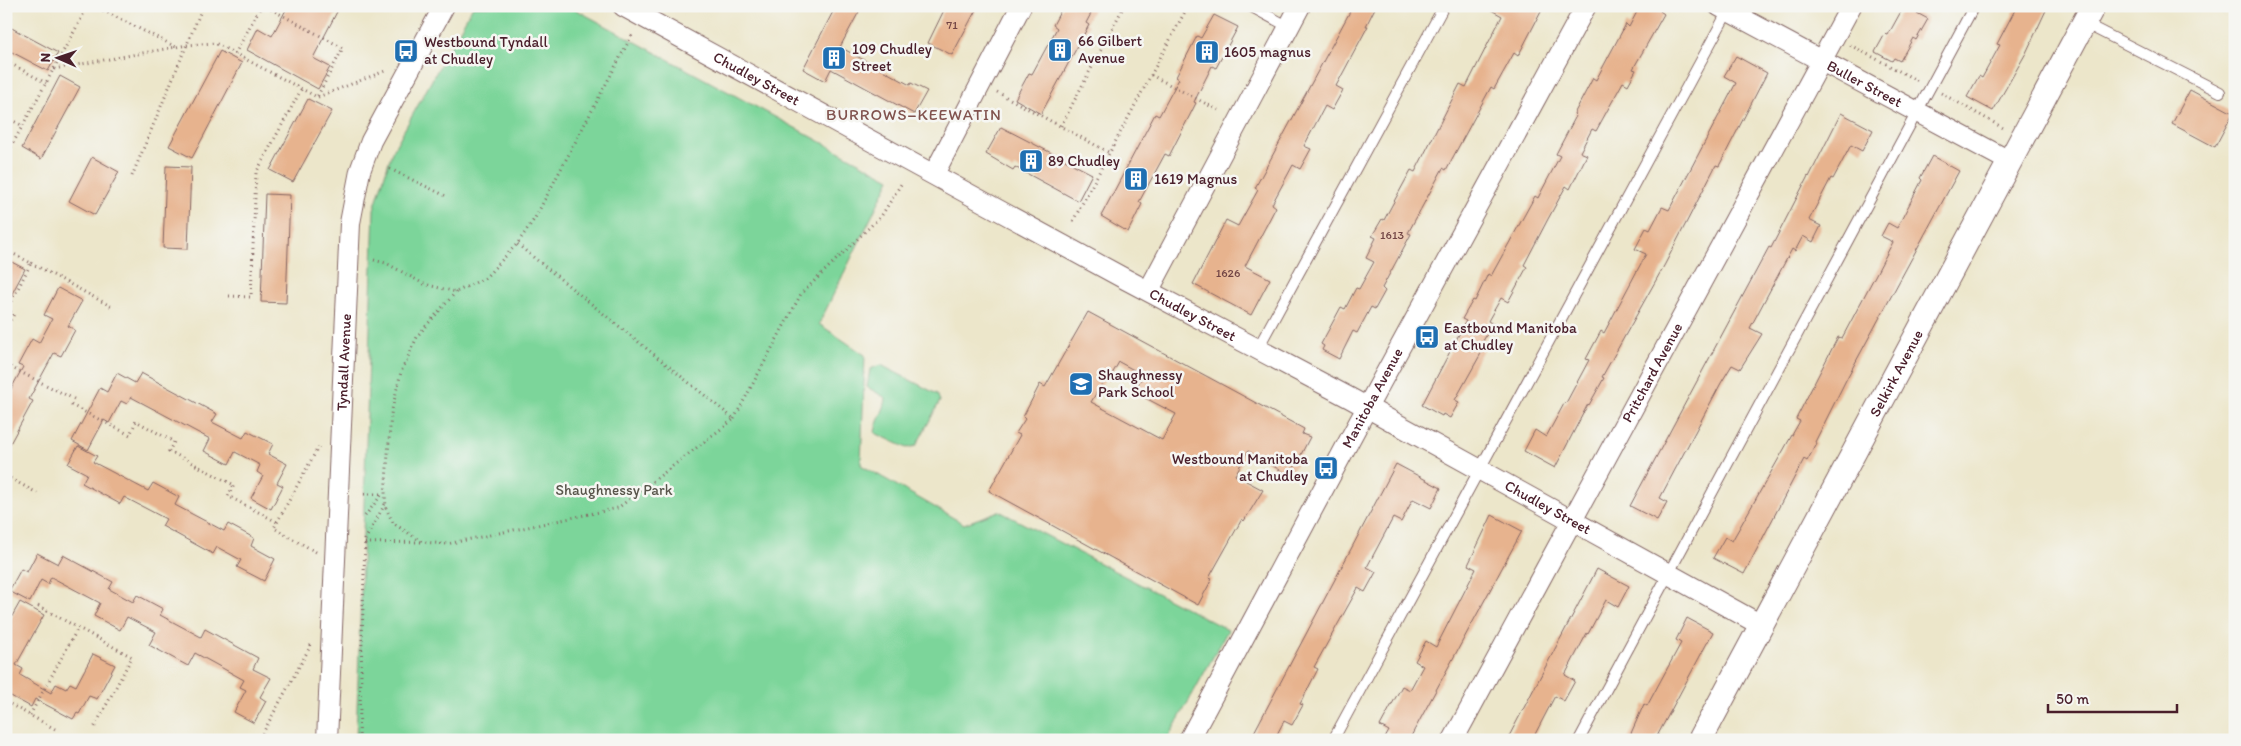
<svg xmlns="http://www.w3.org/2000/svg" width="2241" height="746" font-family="Itim,sans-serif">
  <rect width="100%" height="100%" fill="#f6f6f2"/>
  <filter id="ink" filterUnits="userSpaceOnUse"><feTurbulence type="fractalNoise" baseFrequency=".02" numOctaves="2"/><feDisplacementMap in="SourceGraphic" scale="10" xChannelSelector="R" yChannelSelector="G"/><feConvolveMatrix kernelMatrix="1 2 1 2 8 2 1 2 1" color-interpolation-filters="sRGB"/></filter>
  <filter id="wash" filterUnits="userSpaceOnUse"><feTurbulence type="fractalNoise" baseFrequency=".0096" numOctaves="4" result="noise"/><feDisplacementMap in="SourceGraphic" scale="20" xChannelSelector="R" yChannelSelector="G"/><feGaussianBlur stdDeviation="1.12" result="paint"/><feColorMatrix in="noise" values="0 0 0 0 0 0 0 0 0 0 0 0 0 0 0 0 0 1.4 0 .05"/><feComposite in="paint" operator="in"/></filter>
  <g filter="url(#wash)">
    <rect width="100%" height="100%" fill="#ece6ca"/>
    <g fill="#7cd59a" stroke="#637a62">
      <polygon points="473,6 569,6 890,179 819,324 865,355 861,465 964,524 999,511 1228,630 1167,740 356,740 374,209 392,152"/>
      <path d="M881,365L937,394L940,401L916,446L907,448L875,433C876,420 885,411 886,398L867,387L870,369Z"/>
    </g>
    <g id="blocks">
      <g fill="#e7b38e" fill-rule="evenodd">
        <polygon points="288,6 340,6 313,58 330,67 318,89 247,50 258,28 272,36"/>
        <polygon points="836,6 862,6 840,47 910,85 911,83 927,91 914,114 831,69 825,81 803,69"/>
        <polygon points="946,6 978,6 952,55 928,43"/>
        <polygon points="1063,6 1095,6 1086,23 1089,25 1041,114 1015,99 1029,73 1032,74 1057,28 1053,25"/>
        <polygon points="1353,6 1376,6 1366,26 1368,26 1336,86 1343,90 1332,110 1325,106 1304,146 1311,149 1300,169 1293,165 1272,204 1276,207 1245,266 1270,279 1251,315 1193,284 1226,220 1238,226 1258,190 1255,188"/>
        <polygon points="1484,6 1544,6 1518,56 1514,53 1494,89 1491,87 1446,170 1443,168 1408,233 1411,234 1382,288 1385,291 1375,309 1371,307 1357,333 1353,331 1339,359 1322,350 1324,346 1321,344 1341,307 1345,309 1356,288 1359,289 1374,262 1366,258 1376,238 1372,236 1382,219 1384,220 1411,170 1415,172 1460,84 1466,87 1502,16"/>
        <polygon points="1640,6 1663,6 1660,11 1664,14 1633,69 1636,70 1628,85 1623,82 1596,131 1592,129 1580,152 1587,155 1570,189 1566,186 1548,219 1524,265 1527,267 1508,302 1501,298 1488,321 1493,324 1480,346 1484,348 1455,400 1459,402 1450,418 1443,414 1442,416 1422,405 1466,321 1462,319 1473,300 1475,301 1488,274 1491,276 1535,196 1538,198 1540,194 1560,156 1556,154 1576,116 1574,114 1593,78 1596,80 1626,24 1629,27"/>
        <polygon points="1904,6 1928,19 1916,40 1913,38 1900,61 1894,58 1892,61 1875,52 1885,34 1888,35"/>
        <polygon points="2017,6 2048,6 2026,53 1993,111 1967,97 1979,76 1982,78 2000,45 1997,44"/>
        <polygon points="1214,15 1238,27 1216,68 1212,66 1194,102 1196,103 1169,156 1165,154 1139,202 1142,204 1128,232 1101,216 1155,114 1159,116 1179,79 1176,77 1197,36 1201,38"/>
        <polygon points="6,25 58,53 48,71 6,49"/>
        <polygon points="220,51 242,63 192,158 169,146"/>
        <polygon points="1736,56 1767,73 1719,166 1716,165 1665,264 1602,377 1604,378 1589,405 1588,404 1555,468 1524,451 1535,430 1546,437 1565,402 1566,403 1589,360 1586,359 1601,331 1604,333 1646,254 1635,249 1646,228 1650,230 1662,207 1669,210 1736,83 1724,76"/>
        <polygon points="60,76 80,87 41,159 22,148"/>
        <polygon points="2190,90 2233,113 2215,147 2172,124"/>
        <polygon points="308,99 332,111 293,182 270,170"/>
        <polygon points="1841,113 1873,130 1862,151 1851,145 1833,179 1831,178 1809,220 1821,226 1813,242 1803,236 1795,251 1792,249 1750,328 1762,334 1740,369 1732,365 1721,383 1660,498 1667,502 1657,520 1630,506 1769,247 1771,248 1808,176 1809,177"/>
        <polygon points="1001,127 1092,174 1078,201 1015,167 1013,170 986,154"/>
        <polygon points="1932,156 1959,171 1847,378 1815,442 1817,443 1807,461 1804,459 1744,574 1713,558 1725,537 1732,541 1800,421 1796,419 1818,376 1838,337 1842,338 1893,242 1881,236 1888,223 1897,228 1922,180 1920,178"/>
        <polygon points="92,157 119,172 95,215 69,201"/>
        <polygon points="166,166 191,167 188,249 163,248"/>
        <polygon points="265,194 290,195 286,303 261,302"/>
        <polygon points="6,259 25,269 6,305"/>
        <polygon points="58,288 82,301 68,326 75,330 61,356 54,353 29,399 33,401 6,451 6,398 23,367 18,365 32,339 39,343 52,319 44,315"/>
        <path d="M1088,312L1304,429L1302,434L1310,437L1290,476L1248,451L1235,475L1263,490L1244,521L1242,519L1209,578L1212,579L1198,605L989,491L1020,435L1016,433L1025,419L1023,417L1040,384L1045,387ZM1119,362L1143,375L1134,392L1176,414L1162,440L1091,402L1105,379L1108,381Z"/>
        <polygon points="117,373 135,383 141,373 217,414 212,422 243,438 247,431 273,444 268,454 287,464 277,483 283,486 271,509 251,498 263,476 257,472 260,465 235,452 229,464 204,451 210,439 131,397 127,404 121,401 109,423 104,420 88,450 72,441 100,388 107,392"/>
        <polygon points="78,446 97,456 93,462 148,491 153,483 179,497 175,505 224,531 228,524 254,538 251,546 275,559 264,581 237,567 241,560 217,547 213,554 162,526 166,519 124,497 120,504 82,483 87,474 68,464"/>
        <polygon points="1396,464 1441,488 1431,508 1413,499 1401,522 1393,518 1367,567 1376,572 1365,592 1358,588 1314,667 1318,669 1300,704 1303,705 1292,725 1284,721 1274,740 1250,740"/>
        <polygon points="1492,515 1522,531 1409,740 1384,740 1389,731 1380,726 1402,686 1410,690 1423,666 1415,661 1426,641 1436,647 1476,569 1468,565"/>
        <polygon points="37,553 58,564 63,555 113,582 109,589 133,602 137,595 163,609 160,615 201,637 205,629 258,658 253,669 271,678 260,697 266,701 254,723 234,712 246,690 240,687 244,680 195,653 188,666 149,645 156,632 127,617 120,630 94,616 100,603 51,577 48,584 41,580 30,602 9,591 21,569 27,572"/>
        <polygon points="1597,569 1629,586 1618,607 1606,600 1588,634 1587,633 1565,675 1575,681 1564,701 1555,696 1532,740 1507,740"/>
        <polygon points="20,602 44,615 16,665 23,669 20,675 51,693 56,684 66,689 70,683 76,686 93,654 115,665 97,699 89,696 79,714 77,713 73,719 35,699 31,707 9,695 6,700 6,627"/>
        <polygon points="1687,618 1713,632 1655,740 1628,740 1644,704 1647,706 1681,643 1676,640"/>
      </g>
    </g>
  </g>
  <g filter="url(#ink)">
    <use href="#blocks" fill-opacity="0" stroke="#836563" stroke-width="1"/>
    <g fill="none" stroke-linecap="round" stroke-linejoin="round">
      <defs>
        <g id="service">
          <polyline points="1250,6 1289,27"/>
          <polyline points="2084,23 2220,92"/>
          <polyline points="1258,348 1444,6"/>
          <polyline points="1333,740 1729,9"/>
          <polyline points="1579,740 1974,6"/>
        </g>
        <g id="minor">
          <path id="s1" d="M623,6L1127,280L1350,398L1761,625"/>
          <path id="s2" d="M1719,6L2009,161"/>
          <polyline points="934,174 1021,6"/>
          <polyline points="1149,290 1300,6"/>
          <path id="s3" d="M327,740L350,223L360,171L371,141L444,6"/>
          <path id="s4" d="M1189,740L1357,426L1586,6"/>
          <path id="s5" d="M1453,740L1851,6"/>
        </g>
        <g id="tertiary">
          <path id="s6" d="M1700,740L2093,6"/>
        </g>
      </defs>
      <use href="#service" stroke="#836563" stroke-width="12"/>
      <use href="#minor" stroke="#836563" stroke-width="22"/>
      <use href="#tertiary" stroke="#836563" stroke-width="26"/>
      <g stroke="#836563" stroke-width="3" stroke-dasharray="1 4" stroke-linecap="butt">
        <polyline points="94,6 176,47"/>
        <polyline points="1850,45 1920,82"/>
        <polyline points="235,54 261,6"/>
        <polyline points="6,61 46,83"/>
        <polyline points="54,69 187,45 215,43 317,97 343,48 265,6"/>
        <polyline points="1151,75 1218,110"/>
        <polyline points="997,92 1110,153"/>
        <polyline points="1941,93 2005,129"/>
        <polyline points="318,97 385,71"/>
        <polyline points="6,117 23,126"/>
        <polyline points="1061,126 1124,6"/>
        <polyline points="6,156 88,6"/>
        <polyline points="390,169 448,197"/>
        <polyline points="132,176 203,6"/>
        <polyline points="1073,221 1188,6"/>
        <polyline points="6,250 31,263 7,310 14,314 6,328"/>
        <polyline points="374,260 386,263 424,284 456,292 485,278 517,244 535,218 632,35"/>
        <polyline points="31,263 114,308"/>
        <polyline points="456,292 418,335 401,372 391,414 385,494 386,508 393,523 422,542 447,544 618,508 734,419 517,244"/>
        <polyline points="229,296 251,297 256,173 302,88"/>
        <polyline points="6,365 74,399"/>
        <polyline points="71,405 130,435 136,421 174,442 169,451 234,485 228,496 277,522"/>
        <polyline points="734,419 801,294 882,215 903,181"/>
        <polyline points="6,476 37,493"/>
        <polyline points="364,494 382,494"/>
        <polyline points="365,516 382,494"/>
        <polyline points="365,543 421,542"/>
        <polyline points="316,552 274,528 320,444"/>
        <polyline points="38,606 132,657 93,730"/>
        <polyline points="6,702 55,729"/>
        <polyline points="30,715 78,628"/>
        <polyline points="260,738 311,645"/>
        <polyline points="359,740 365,540 385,504"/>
      </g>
      <use href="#service" stroke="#fff" stroke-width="10"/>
      <use href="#minor" stroke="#fff" stroke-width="20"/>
      <use href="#tertiary" stroke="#fff" stroke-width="24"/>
    </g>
  </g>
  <defs>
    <symbol id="building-square" viewBox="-11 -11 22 22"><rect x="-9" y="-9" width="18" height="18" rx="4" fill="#1f6fb2" stroke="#f6f6f2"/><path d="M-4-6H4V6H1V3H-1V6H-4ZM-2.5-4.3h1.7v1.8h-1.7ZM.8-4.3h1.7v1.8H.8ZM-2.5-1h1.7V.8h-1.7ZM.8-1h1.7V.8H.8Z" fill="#fff"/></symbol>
    <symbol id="bus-square" viewBox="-11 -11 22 22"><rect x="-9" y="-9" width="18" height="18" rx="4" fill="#1f6fb2" stroke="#f6f6f2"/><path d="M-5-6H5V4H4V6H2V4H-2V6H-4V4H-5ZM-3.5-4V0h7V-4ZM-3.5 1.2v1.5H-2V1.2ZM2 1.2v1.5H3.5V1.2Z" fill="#fff"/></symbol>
    <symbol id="school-square" viewBox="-11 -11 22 22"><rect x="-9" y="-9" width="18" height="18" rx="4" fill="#1f6fb2" stroke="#f6f6f2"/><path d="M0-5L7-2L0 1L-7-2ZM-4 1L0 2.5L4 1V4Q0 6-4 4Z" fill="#fff"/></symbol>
  </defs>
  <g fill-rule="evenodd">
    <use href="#building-square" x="1046" y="36" width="28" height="28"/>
    <use href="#bus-square" x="392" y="37" width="28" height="28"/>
    <use href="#building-square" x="1193" y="38" width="28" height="28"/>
    <use href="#building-square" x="820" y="44" width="28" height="28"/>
    <use href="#building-square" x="1017" y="147" width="28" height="28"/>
    <use href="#building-square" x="1122" y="165" width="28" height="28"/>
    <use href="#bus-square" x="1413" y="323" width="28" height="28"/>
    <use href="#school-square" x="1067" y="370" width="28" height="28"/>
    <use href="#bus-square" x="1312" y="454" width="28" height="28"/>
  </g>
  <g text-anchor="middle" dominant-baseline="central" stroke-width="5" stroke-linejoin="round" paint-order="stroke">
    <g font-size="12" fill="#714444">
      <text x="952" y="25">71</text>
      <text x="1392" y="235">1613</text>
      <text x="1228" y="273">1626</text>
    </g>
    <g font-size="15" fill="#4a1f2b" stroke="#f6f6f2" text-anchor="start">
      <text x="1078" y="41">66 Gilbert<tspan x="1078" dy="17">Avenue</tspan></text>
      <text x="424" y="42">Westbound Tyndall<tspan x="424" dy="17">at Chudley</tspan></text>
      <text x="852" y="49">109 Chudley<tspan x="852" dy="17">Street</tspan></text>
      <text x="1224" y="52">1605 magnus</text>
      <text x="1048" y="161">89 Chudley</text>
      <text x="1154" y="179">1619 Magnus</text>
      <text x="1444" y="328">Eastbound Manitoba<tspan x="1444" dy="17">at Chudley</tspan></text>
      <text x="1098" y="375">Shaughnessy<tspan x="1098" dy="17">Park School</tspan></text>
      <text x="1308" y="459" text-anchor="end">Westbound Manitoba<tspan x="1308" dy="17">at Chudley</tspan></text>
    </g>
    <g font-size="15" fill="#4a1f2b" stroke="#f6f6f2">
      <text stroke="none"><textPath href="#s1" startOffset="152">Chudley Street</textPath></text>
      <text stroke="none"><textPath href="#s2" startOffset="165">Buller Street</textPath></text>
      <text stroke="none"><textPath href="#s1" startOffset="648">Chudley Street</textPath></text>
      <text stroke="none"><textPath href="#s3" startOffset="378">Tyndall Avenue</textPath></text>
      <text stroke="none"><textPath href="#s5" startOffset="418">Pritchard Avenue</textPath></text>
      <text stroke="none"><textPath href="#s6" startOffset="416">Selkirk Avenue</textPath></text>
      <text stroke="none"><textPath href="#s4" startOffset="388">Manitoba Avenue</textPath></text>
      <text stroke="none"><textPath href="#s1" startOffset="1052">Chudley Street</textPath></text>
    </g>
    <g font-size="15" fill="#59564c" stroke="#f6f6f2">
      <text x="614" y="490">Shaughnessy Park</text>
    </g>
    <g font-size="16" letter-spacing="1" fill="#81534e" stroke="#f6f6f2">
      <text x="914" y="114">BURROWS–KEEWATIN</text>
    </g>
  </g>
  <rect width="2241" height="746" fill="none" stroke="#f6f6f2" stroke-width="25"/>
  <g transform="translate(58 58) rotate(272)" stroke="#f6f6f2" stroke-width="4" paint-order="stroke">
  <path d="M0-4L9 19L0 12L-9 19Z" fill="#4a1f2b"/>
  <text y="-8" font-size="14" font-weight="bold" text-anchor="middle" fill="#4a1f2b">N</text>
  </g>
  <path d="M2048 704v8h129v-8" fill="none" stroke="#4a1f2b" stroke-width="2.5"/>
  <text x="2056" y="704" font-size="15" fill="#4a1f2b" stroke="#f6f6f2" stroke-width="4" paint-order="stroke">50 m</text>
</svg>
